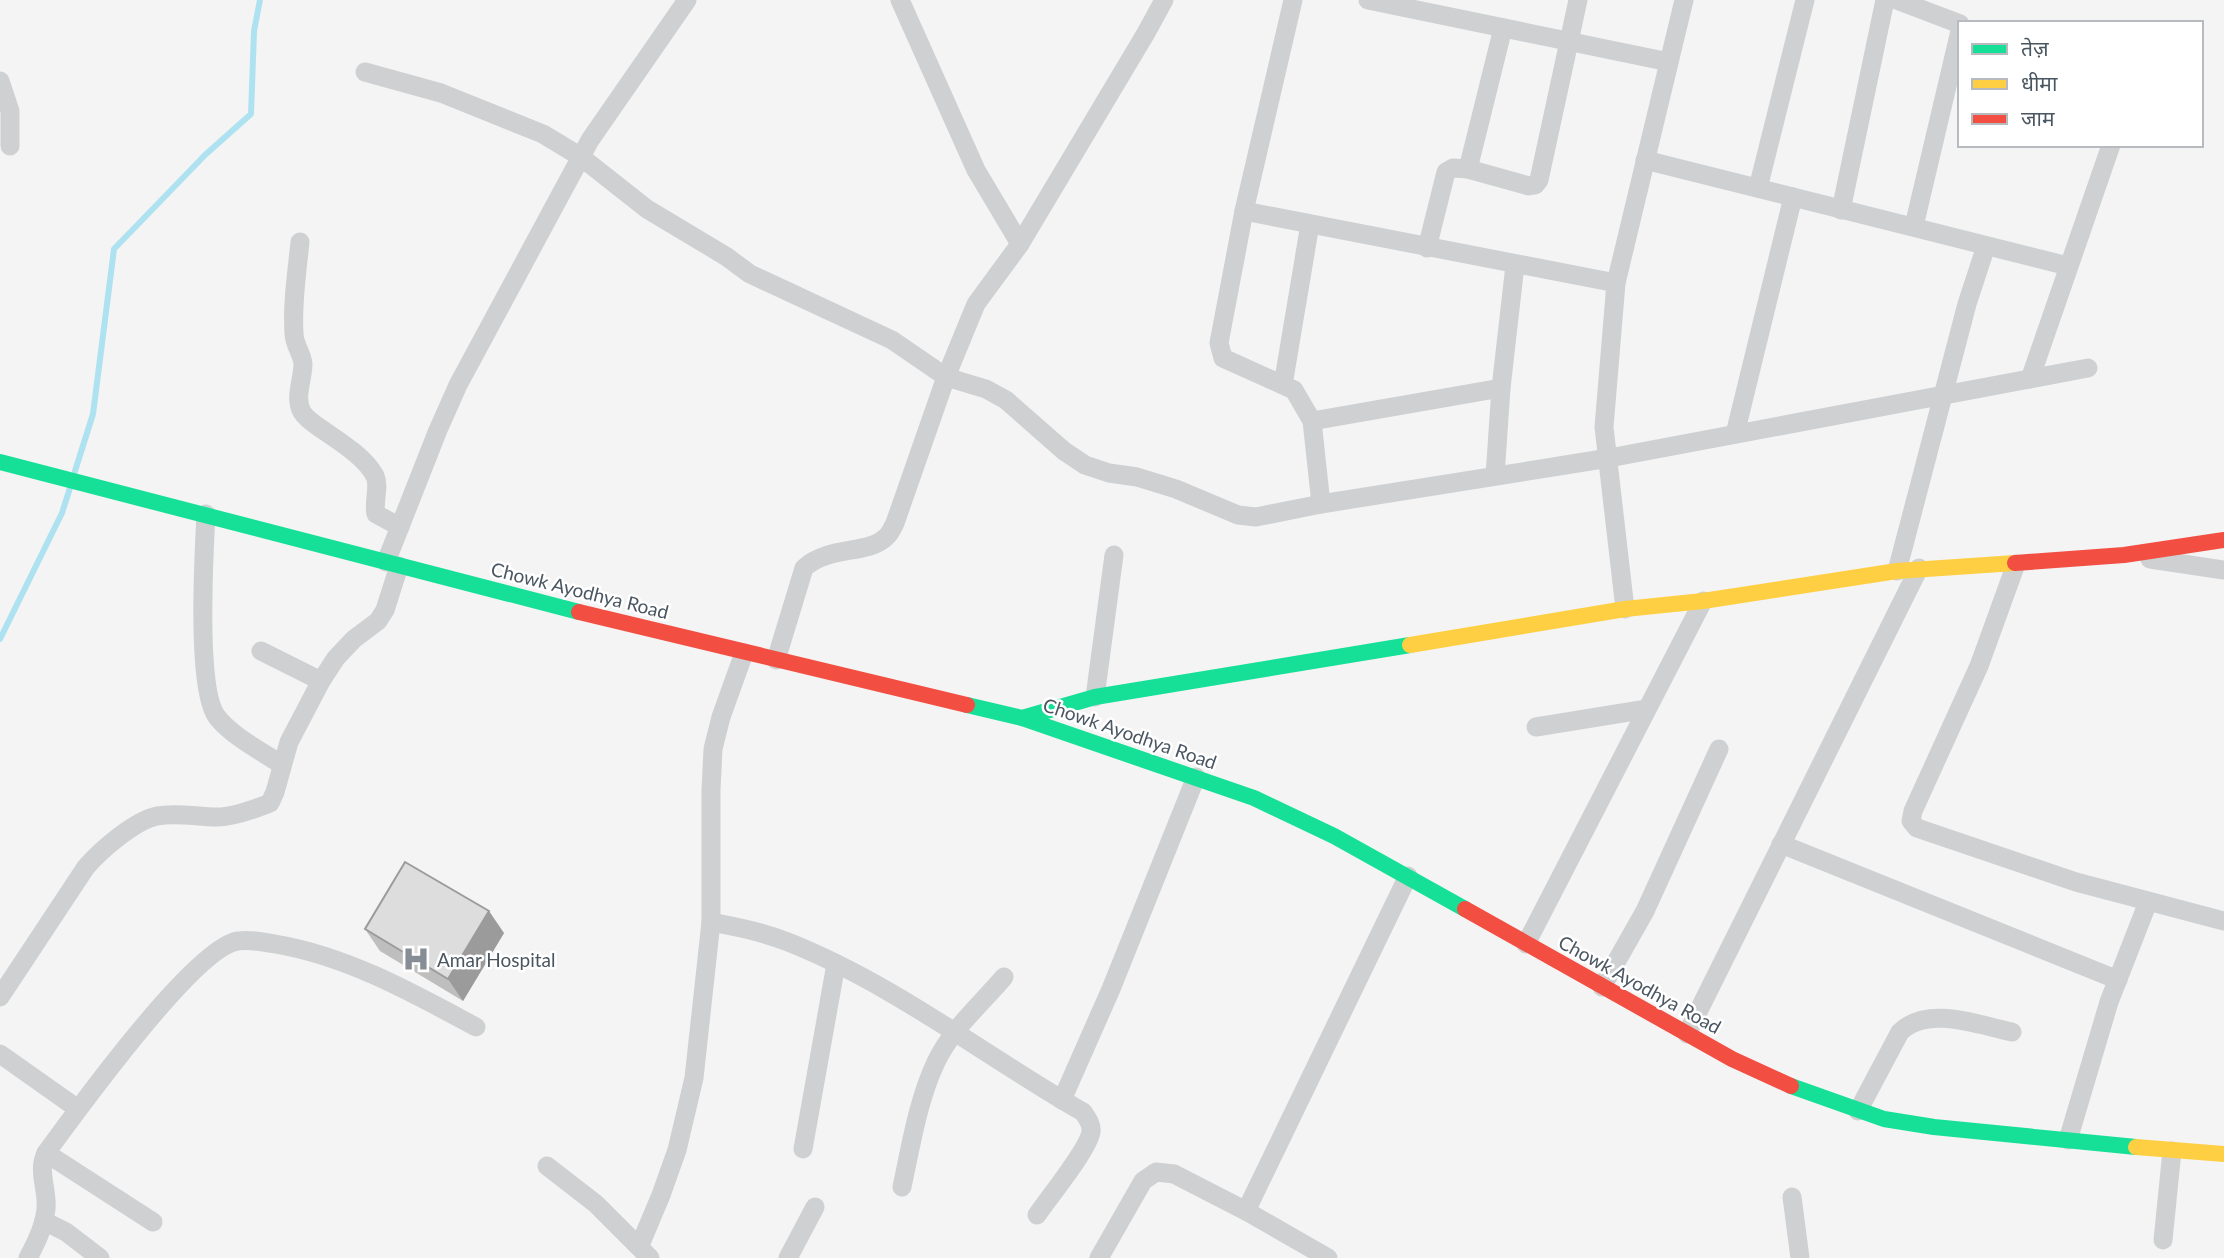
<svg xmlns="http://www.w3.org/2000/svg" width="2224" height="1258" font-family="Lato,'Noto Sans Devanagari',sans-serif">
  <rect width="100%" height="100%" fill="#f4f4f4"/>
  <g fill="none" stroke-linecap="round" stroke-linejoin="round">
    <g stroke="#aee2f0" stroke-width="6">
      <polyline points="75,471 93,414 114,249 205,155 251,114 254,31 260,0"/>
      <polyline points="0,639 62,513 70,488"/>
    </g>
    <g stroke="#ced0d2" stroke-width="19">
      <polyline points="900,0 976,170 1020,244"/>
      <polyline points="1293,0 1244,211 1219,343 1223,358 1294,390 1312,421 1321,504"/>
      <polyline points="1368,0 1669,62"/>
      <polyline points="1897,0 1960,24"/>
      <polyline points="365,72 441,93 543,134 581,157 647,209 727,257 750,274 892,340 946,377 986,389 1006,400 1064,451 1085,465 1109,473 1137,477 1176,489 1238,515 1256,517 1321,504 1609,458 2088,368"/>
      <polyline points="0,81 10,111 10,146"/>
      <polyline points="1645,160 2068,266"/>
      <polyline points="1468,169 1529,186 1535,185 1539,180 1578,0"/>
      <polyline points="1758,188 1805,0"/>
      <polyline points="1841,210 1885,0"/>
      <polyline points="1244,211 1616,283"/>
      <polyline points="1914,226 1960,31"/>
      <path d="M300,242C297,272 292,303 294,333C294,345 302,353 303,364C303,379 294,398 302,412C307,420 316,425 323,430C340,442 365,457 375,476C380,487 373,502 376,514L400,527"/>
      <polyline points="1427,248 1446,172 1453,168 1468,169 1503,28"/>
      <polyline points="2030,379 2111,145"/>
      <polyline points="1283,385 1310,224"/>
      <polyline points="1312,421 1501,388 1515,265"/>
      <polyline points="1735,434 1793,197"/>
      <polyline points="1495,476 1501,388"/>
      <path d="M206,514C204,552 196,689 217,717C233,737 261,751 282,765"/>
      <polyline points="2150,559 2224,570"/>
      <polyline points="386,562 438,430 458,385 590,140 687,0"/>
      <polyline points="2016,564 1979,666 1913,811 1911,821 1917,828 2076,882 2224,921"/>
      <polyline points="1897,571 1967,304 1986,246"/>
      <polyline points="1625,609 1604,427 1616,283 1684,0"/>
      <polyline points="261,651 321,681"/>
      <path d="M776,660L804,568C830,545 868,555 886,537C890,534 893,527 895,523L946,377L976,304L1020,244L1146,33L1164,0"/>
      <polyline points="1095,697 1114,555"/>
      <polyline points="1536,727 1647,709"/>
      <polyline points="1781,844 2118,980"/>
      <path d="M711,922C737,927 763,932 788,942C894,984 985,1056 1083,1112C1087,1118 1092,1124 1091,1132C1088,1150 1049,1197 1037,1215"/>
      <polyline points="1526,944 1703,601"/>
      <polyline points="1602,987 1645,911 1719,749"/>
      <path d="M0,997L86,867C101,850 134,821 157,816C176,812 197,817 217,817C234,817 255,809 270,803L275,792L289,742L321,681L336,658L354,639L378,621L385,610L399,566"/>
      <polyline points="1687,1034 1919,568"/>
      <polyline points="0,1054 78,1109"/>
      <polyline points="1062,1100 1111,989 1196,777"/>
      <path d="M1858,1111L1900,1032C1928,1005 1978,1025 2012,1032"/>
      <polyline points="2068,1140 2109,1002 2148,902"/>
      <polyline points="803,1149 836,964"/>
      <polyline points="46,1153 153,1222"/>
      <polyline points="547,1166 596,1204 650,1258"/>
      <path d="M902,1187C911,1145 918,1100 936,1062C951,1030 981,1004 1004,977"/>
      <polyline points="1792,1197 1800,1258"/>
      <polyline points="1246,1211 1408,876"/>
      <polyline points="44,1221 66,1232 100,1258"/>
      <polyline points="2163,1240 2172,1151"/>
      <polyline points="640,1245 661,1195 677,1150 694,1078 711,922 711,790 713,749 721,717 744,653"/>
      <path d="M28,1258C36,1243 44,1227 46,1209C48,1190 37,1171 46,1153C76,1112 195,947 238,941C250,939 263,942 275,944C347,956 413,993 476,1027"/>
      <polyline points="788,1258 815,1207"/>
      <polyline points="1099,1258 1143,1181 1156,1172 1174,1174 1246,1211 1328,1258"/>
    </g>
    <g stroke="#16e098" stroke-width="16">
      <polyline points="0,462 579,612"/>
      <polyline points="967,705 1022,718 1254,798 1334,836 1465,909"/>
      <polyline points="1022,718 1095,697 1410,645"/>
      <polyline points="1791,1086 1884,1119 1934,1127 2136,1147"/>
    </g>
    <g stroke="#ffcf43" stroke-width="16">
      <polyline points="1410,645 1625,609 1703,601 1897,571 2015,563"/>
      <polyline points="2136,1147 2224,1154"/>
    </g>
    <g stroke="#f24e42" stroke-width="16">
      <polyline points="2015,563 2124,555 2224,540"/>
      <polyline points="579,612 967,705"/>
      <polyline points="1465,909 1732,1059 1791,1086"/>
    </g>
  </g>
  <polygon fill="#bebebf" points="365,929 504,933 463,1001 380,951"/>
  <polygon fill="#9b9b9b" points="489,911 504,933 463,1001 448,979"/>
  <polygon fill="#ddddde" stroke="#9b9b9b" stroke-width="2" points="405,862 489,911 448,979 365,929"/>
  <defs>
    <symbol id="hospital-bare" viewBox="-9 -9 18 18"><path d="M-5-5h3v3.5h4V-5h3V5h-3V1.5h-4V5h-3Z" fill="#868d94" stroke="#fff" stroke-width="2.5" paint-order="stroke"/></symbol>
  </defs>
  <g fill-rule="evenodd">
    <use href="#hospital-bare" x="397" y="940" width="38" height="38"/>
  </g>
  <g text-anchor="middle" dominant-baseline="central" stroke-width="5" stroke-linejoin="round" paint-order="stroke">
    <g font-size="19" fill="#4a5661" stroke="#fff">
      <text transform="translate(580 590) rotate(14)">Chowk Ayodhya Road</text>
      <text transform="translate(1130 733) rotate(19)">Chowk Ayodhya Road</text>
      <text transform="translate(1640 984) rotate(29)">Chowk Ayodhya Road</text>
    </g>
    <g font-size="19" fill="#4a5661" stroke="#fff" text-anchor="start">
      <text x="437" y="959">Amar Hospital</text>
    </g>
  </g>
  <rect x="1958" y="21" width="245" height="126" fill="#ffffff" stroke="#b7bbc0" stroke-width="2"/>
  <rect x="1972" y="44" width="35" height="10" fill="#16e098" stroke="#b7bbc0" stroke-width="2"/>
  <text x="2021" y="56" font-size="21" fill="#4a5661">तेज़</text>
  <rect x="1972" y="79" width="35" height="10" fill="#ffcf43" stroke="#b7bbc0" stroke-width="2"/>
  <text x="2021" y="91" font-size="21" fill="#4a5661">धीमा</text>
  <rect x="1972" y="114" width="35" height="10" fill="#f24e42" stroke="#b7bbc0" stroke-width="2"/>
  <text x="2021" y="126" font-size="21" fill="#4a5661">जाम</text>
</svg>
